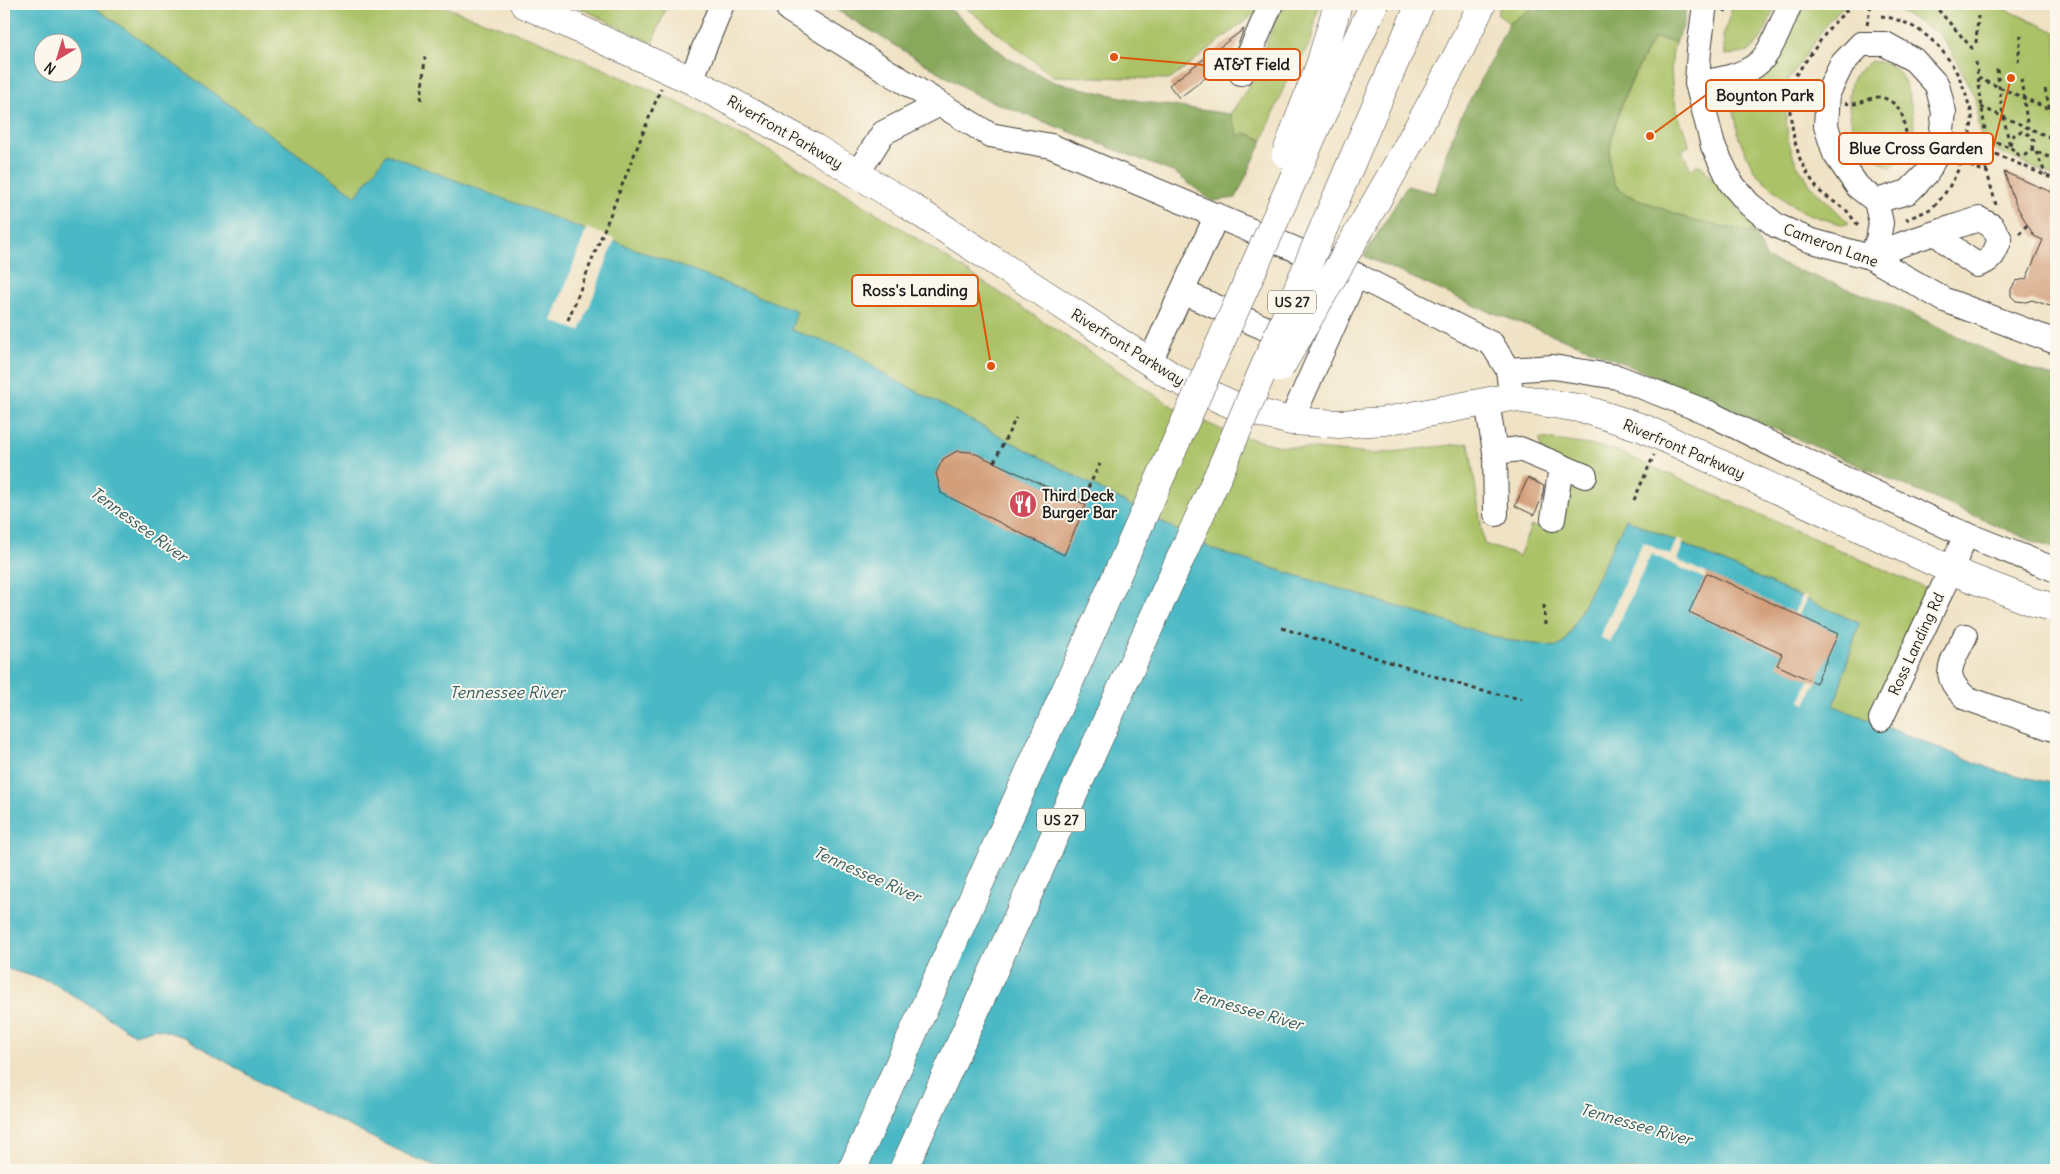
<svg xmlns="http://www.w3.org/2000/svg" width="2060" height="1174" font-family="Delius,sans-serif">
  <rect width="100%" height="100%" fill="#fbf7ec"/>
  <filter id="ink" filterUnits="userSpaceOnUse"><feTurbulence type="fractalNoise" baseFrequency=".02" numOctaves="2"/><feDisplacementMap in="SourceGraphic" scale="10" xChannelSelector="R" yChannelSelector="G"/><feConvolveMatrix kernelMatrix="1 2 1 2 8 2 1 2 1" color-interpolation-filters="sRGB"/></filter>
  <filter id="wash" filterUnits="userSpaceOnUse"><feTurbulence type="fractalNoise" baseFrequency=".0096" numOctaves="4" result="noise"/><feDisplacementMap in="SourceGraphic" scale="20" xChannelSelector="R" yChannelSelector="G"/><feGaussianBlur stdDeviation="1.12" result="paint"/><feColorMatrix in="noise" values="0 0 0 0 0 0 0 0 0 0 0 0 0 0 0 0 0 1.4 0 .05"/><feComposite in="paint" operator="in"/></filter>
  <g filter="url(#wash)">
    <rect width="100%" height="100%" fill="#f0e2c4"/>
    <g fill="#abc267" stroke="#646f42">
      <polygon points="90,4 436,4 537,40 613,73 673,100 753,142 844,193 901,228 1178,410 1229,433 1280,446 1373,454 1469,443 1484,544 1519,556 1531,526 1556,529 1561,487 1542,458 1540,438 1610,448 1932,591 1872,722 1834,706 1859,623 1627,519 1571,631 1563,644 1557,647 1505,640 1214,550 882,373 852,351 790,330 797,311 387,155 356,196"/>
      <polygon points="572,4 668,4 652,43"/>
      <polygon points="964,4 1263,4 1263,7 1171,79 1053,76 965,7"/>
      <polygon points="1288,4 1319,4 1311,42 1288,77 1263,140 1246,133 1239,137 1230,114 1248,88 1280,9"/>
      <polygon points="1501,4 1572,4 1571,7 1529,10 1509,23 1497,14"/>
      <path d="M1733,4H1776C1770,18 1764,39 1752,49C1745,55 1733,54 1725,55L1723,37Z"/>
      <polygon points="1803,4 1846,4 1830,19 1788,81 1785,103 1788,141 1796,163 1813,188 1849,223 1844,225 1807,214 1786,201 1754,171 1739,138 1729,83 1770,64 1799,15"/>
      <polygon points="1886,4 1994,4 2056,32 2056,164 2052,176 1982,144 1975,98 1955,58 1940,34"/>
      <path d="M1654,38L1675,42C1668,69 1672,94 1680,120C1683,129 1689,137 1689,146L1682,150L1691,170L1696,165L1702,166L1744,215L1760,228L1754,233L1694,221L1628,195C1625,193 1621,191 1618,188C1591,154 1636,70 1654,38Z"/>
      <path d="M1871,61C1879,62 1889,63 1896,69C1910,83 1921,137 1909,153C1905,160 1897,164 1891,167C1864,156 1850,133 1849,104C1849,96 1849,84 1854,77C1858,71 1865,66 1871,61Z"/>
    </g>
    <g fill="#88a85c" stroke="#52623c">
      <polygon points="827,4 944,4 1008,58 1054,82 1144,102 1230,114 1239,136 1246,133 1263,140 1236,198 1212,201 1175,173 978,96"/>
      <path d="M1572,4H1687L1683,27L1675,42L1654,38C1635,70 1591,154 1618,188C1621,191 1625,193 1627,195L1694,221L1754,233L1767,259L1893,305L2020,366L2050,376H2056V549L2037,543L1588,348L1480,308L1364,256L1407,186L1435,193L1447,151L1460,118L1486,70L1509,23L1529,10L1570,7Z"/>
    </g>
    <path fill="#4cb9c5" stroke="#346a70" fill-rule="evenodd" d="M4,4H90L356,196L387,154L797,311L791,330L852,351L882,373L1214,550L1505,640L1557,647L1563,644L1571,631L1626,519L1859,623L1834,706L1997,771L2056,784V1170H447L412,1157L267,1086L184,1037L155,1028L134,1034L52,982L4,968ZM42,42H72V72H42Z"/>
    <g fill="#f0e2c4">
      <polygon points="587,228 615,239 580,331 552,321"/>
      <polygon points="1677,539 1684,542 1677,560 1794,613 1803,595 1807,597 1798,616 1838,634 1806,704 1800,701 1829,636 1651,554 1610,642 1600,637 1643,542 1670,555"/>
    </g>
    <g id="blocks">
      <g fill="#d39f7a">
        <polygon points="1244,29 1233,57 1179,98 1169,85"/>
        <polygon points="2004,172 2056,194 2056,308 2032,300 2026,302 2016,301 2011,296 2011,289 2016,281 2026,279 2043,240 2034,236 2016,205"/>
        <polygon points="957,451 972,452 1086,505 1064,555 941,493 936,473 943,459"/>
        <polygon points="1528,478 1544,486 1542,498 1534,515 1515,506"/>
        <polygon points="1707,573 1838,634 1816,683 1777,665 1782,654 1689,612"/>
      </g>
    </g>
  </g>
  <g filter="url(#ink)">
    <use href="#blocks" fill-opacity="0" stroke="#3c3a35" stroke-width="1"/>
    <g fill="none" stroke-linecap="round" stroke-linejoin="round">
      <defs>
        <g id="minor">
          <polyline points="786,4 789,10 990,135 1051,146 1356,275 1492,344 1508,370"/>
          <polyline points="1705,4 1699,50 1697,83 1713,146 1731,183 1749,204 1777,226 1809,240 1870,257 1945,300 2056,342"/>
          <polyline points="1241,73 1271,4"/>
          <polyline points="691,80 722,4"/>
          <path d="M1697,83C1720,80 1754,75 1767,53C1777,38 1783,20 1790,4"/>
          <polyline points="857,174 883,133 940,104"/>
          <path d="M1876,201L1908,192L1927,173L1940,147L1944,112L1937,85L1914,60L1885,44H1861L1842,64L1828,93L1826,126L1835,154L1858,187L1876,201L1881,223L1878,240L1870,257C1905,241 1942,231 1979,219L1992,226L2000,239C1995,253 1992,261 1977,265L1961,254L1936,233"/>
          <polyline points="1182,292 1295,341"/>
          <polyline points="1150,362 1217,215"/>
          <polyline points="1510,386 1508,370 1553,367 1617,377 1709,413 1789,453 1955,530 2056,570"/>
          <polyline points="1487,401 1495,452 1496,514"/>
          <polyline points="1291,421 1356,275"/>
          <polyline points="1495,452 1520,449 1585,476"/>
          <polyline points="1553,519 1561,467"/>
          <path d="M1965,636C1952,664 1939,674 1966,698L2056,730"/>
          <polyline points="1881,719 1951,570 1966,534"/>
        </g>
        <polyline id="major" points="524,4 691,80 815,148 908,205 1176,379 1240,408 1291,421 1339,424 1385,421 1511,397 1584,409 1643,428 1960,574 2033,602 2056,608"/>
        <g id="highway">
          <polyline points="1301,114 1320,65 1338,4"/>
          <polyline points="1320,119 1374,4"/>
          <polyline points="1364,133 1420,4"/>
          <polyline points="1400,160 1455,60 1482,4"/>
          <polyline points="852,1170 1173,449"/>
          <polyline points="903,1170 1220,471"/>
        </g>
      </defs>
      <use href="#minor" stroke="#3c3a35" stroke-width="26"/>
      <use href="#major" stroke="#3c3a35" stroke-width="29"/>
      <use href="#highway" stroke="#3c3a35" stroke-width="29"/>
      <g stroke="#3c3a35" stroke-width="3" stroke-dasharray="4 4" stroke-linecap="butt">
        <polyline points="1853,4 1831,26 1795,76 1789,89 1790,113 1794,138 1800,159 1809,176 1819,191 1847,211 1860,228"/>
        <polyline points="1933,4 1972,48 1976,47"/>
        <polyline points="1725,12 1728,4"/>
        <path d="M1881,16C1925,22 1957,59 1968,102C1970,107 1973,115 1972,120C1971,137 1964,157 1957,172C1951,185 1942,200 1930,209C1923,213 1913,216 1906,220"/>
        <polyline points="1867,25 1871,4"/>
        <polyline points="1976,43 1978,16"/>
        <polyline points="1976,62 1986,138 2009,147"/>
        <polyline points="2018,62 2021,35"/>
        <polyline points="1997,69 2002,109 2010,147 2019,155 2025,155 2032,150 2056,160"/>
        <polyline points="1978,78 2056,112"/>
        <polyline points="2021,79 2028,129"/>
        <polyline points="2045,89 2056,135"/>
        <polyline points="421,100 425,57"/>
        <path d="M1845,103C1865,109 1872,87 1893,103C1897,106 1900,110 1902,115C1908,131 1902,138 1918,149"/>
        <polyline points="1981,107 2056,140"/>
        <polyline points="1987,138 1989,152"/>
        <path d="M2010,145C2013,128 2026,128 2034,141L2032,150"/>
        <polyline points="2036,152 2046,175"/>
        <polyline points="1955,161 1987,172 1996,205"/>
        <polyline points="1987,172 1977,146 2056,180"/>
        <polyline points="2019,234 2027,225"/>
        <polyline points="568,320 661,88"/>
        <polyline points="994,462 1016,418"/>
        <polyline points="1634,500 1654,455"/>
        <polyline points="1081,502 1100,464"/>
        <polyline points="1544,605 1545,625"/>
        <polyline points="1282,628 1478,690 1522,699"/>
      </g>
      <use href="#minor" stroke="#fff" stroke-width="24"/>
      <use href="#major" stroke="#fff" stroke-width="28"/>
      <use href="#highway" stroke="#fff" stroke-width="28"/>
      <defs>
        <g id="highway-bridge">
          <polyline points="1286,154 1301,114"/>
          <polyline points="1280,368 1400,160"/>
          <polyline points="1173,449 1320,119"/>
          <polyline points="1220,471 1364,133"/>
        </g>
      </defs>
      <use href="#highway-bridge" stroke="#3c3a35" stroke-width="29" stroke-linecap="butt"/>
      <use href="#highway-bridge" stroke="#fff" stroke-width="28"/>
    </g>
  </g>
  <defs>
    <symbol id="restaurant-disc" viewBox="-11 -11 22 22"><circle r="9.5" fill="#d1495b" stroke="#fbf7ec"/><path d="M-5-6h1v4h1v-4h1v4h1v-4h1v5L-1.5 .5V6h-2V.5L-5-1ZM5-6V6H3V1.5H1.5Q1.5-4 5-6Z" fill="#fff"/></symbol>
  </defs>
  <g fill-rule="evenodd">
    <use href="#restaurant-disc" x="1007" y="488" width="32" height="32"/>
  </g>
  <g text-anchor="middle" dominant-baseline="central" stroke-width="4" stroke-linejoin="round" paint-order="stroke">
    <g fill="#fbf7ec" stroke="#5f5e5a" stroke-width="1">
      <rect x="1268" y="290.5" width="48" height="23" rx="4"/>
      <rect x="1037" y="808.5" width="48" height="23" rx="4"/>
    </g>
    <g font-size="14" font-weight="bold" fill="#1c1c1c">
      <text x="1292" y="302">US 27</text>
      <text x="1061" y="820">US 27</text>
    </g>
    <g font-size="15" fill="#1c1c1c" stroke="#fbf7ec">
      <text transform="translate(785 132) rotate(30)">Riverfront Parkway</text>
      <text transform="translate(1831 245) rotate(20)">Cameron Lane</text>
      <text transform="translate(1128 347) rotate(32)">Riverfront Parkway</text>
      <text transform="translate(1684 449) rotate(23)">Riverfront Parkway</text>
      <text transform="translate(1916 644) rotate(-65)">Ross Landing Rd</text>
    </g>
    <g font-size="15" font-weight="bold" fill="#1c1c1c" stroke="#fbf7ec" text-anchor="start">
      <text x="1042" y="495">Third Deck<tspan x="1042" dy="17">Burger Bar</tspan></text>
    </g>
    <g font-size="16" font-style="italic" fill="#2f5b60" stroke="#fbf7ec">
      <text transform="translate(139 524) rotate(36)">Tennessee River</text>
      <text x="507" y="692">Tennessee River</text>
      <text transform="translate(867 874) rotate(24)">Tennessee River</text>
      <text transform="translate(1247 1009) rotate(16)">Tennessee River</text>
      <text transform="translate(1636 1124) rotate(16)">Tennessee River</text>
    </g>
  </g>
  <path fill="none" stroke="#de560d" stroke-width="2" d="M1114 57L1204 65M1650 136L1706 95M2011 78L1993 148M991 366L978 290"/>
  <g fill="#de560d" stroke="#fbf7ec" stroke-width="2">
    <circle cx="1114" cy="57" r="5"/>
    <circle cx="1650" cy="136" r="5"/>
    <circle cx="2011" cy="78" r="5"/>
    <circle cx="991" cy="366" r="5"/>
  </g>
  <g fill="#fbf7ec" stroke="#de560d" stroke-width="2">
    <rect x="1204" y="49" width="96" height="31" rx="5"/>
    <rect x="1706" y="80" width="118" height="31" rx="5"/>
    <rect x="1839" y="133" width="154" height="31" rx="5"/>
    <rect x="852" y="275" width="126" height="31" rx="5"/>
  </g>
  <g font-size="16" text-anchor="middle" font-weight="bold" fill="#1c1c1c">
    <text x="1252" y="70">AT&amp;T Field</text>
    <text x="1765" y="101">Boynton Park</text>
    <text x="1916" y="154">Blue Cross Garden</text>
    <text x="915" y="296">Ross's Landing</text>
  </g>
  <rect width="2060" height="1174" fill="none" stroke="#fbf7ec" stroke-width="20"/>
  <g transform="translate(58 58) rotate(218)"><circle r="24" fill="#fbf7ec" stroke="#a29f99"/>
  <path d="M0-4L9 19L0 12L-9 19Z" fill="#d1495b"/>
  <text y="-8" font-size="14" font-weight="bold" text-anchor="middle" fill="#1c1c1c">N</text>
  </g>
</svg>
